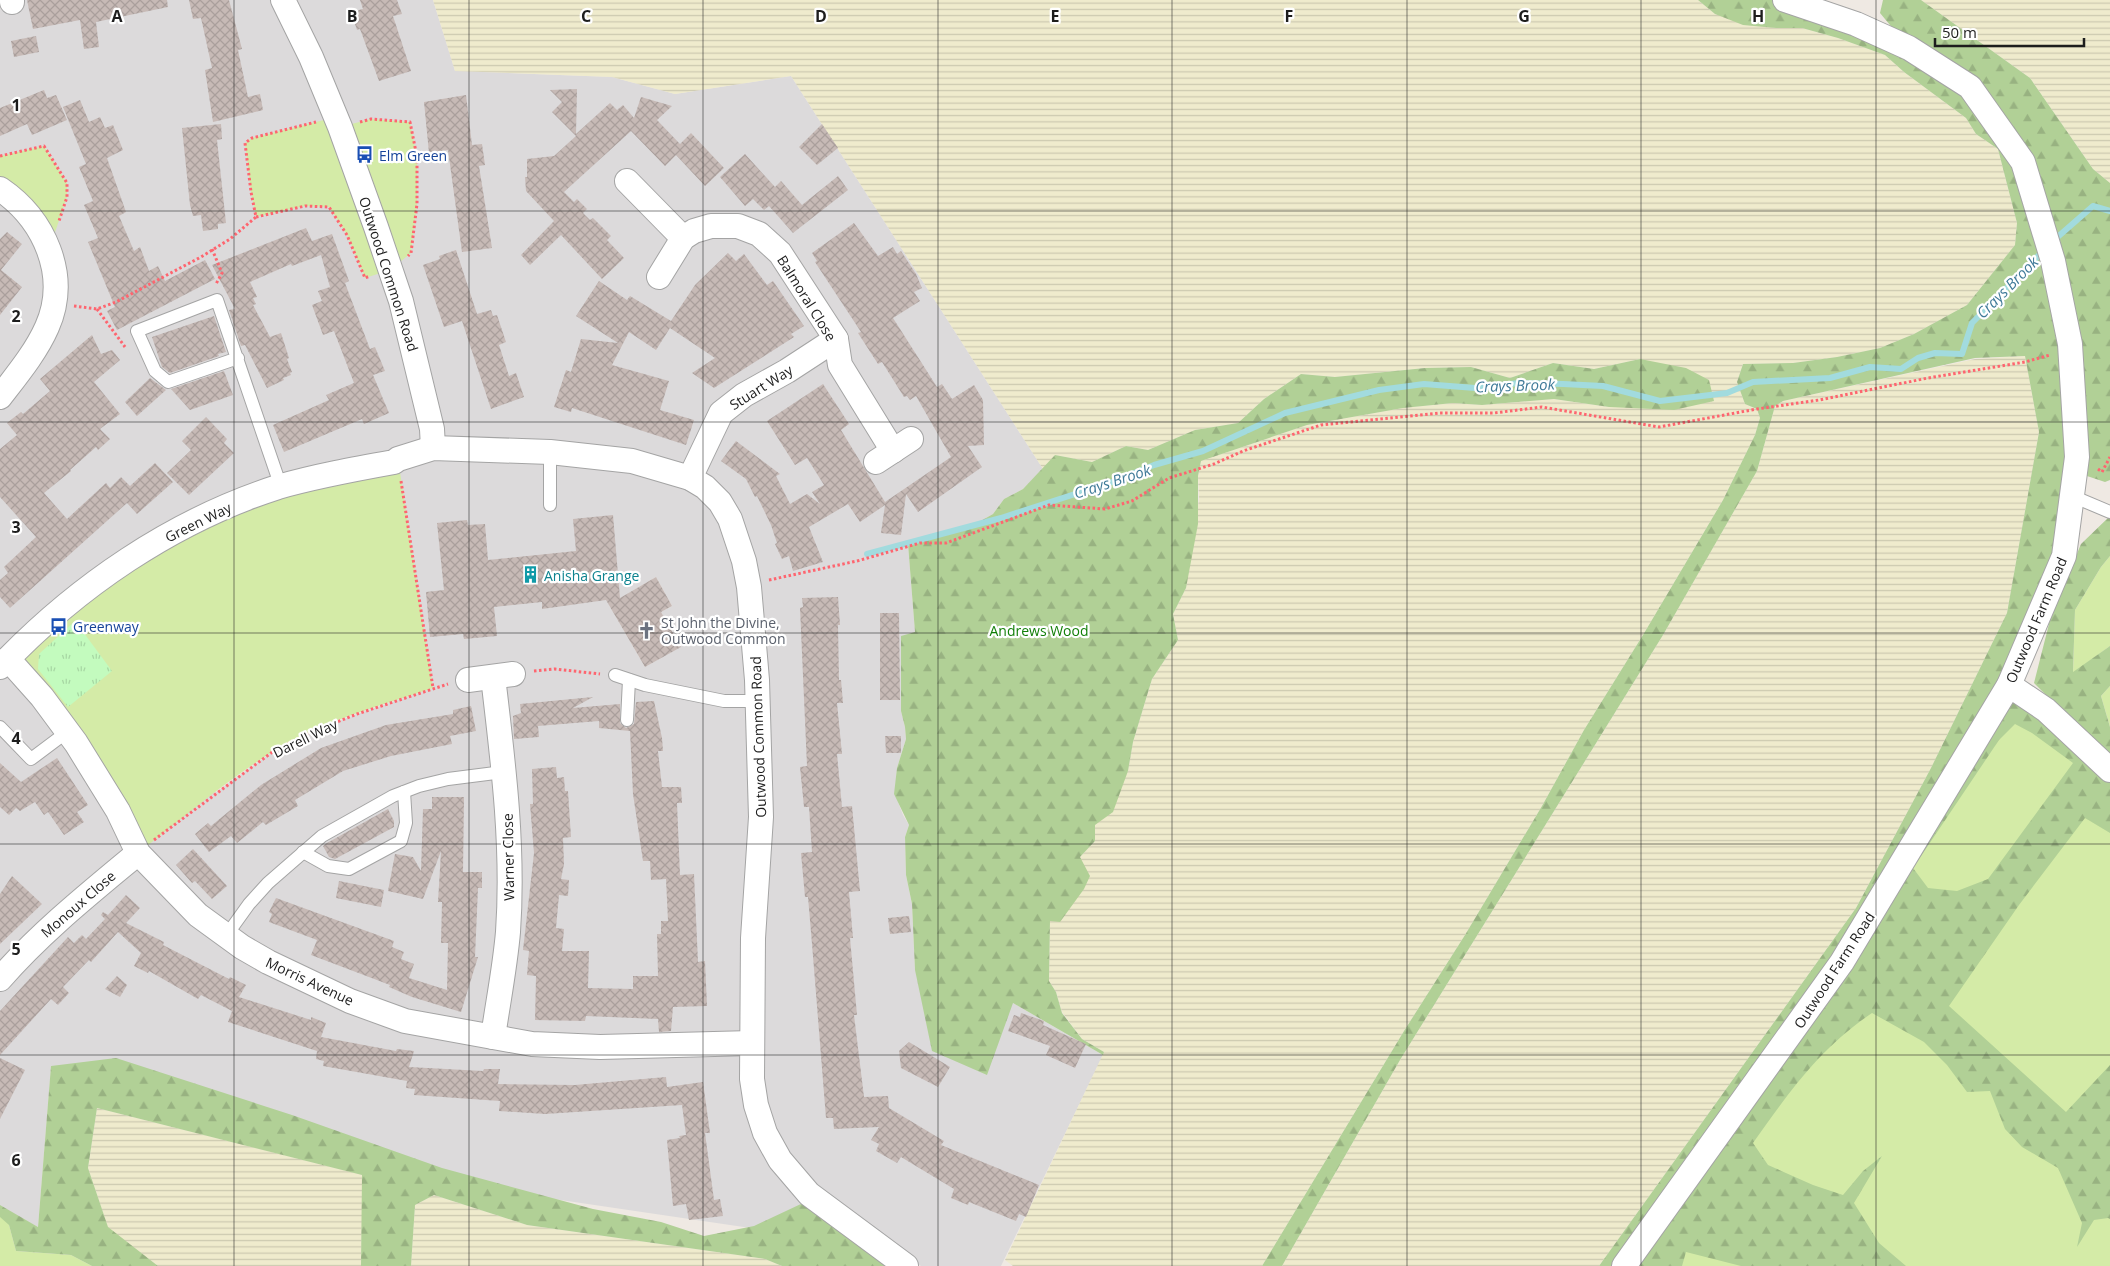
<svg xmlns="http://www.w3.org/2000/svg" width="2110" height="1266" font-family="'Open Sans',sans-serif">
  <defs>
    <pattern id="farmland-rules" width="6" height="5" patternUnits="userSpaceOnUse" patternTransform="scale(1.25)"><rect width="6" height="5" fill="#efebcd"/><path d="M0 2.5h6" fill="none" stroke="#ccc9b0"/></pattern>
    <pattern id="forest-firs" width="22" height="20" patternUnits="userSpaceOnUse" patternTransform="scale(1.25)"><rect width="22" height="20" fill="#b1d096"/><path d="M5 1l3.5 6h-7zM16 11l3.5 6h-7z" fill="#98b281"/></pattern>
    <pattern id="park-tufts" width="24" height="20" patternUnits="userSpaceOnUse" patternTransform="scale(1.25)"><rect width="24" height="20" fill="#c3fbbe"/><path d="M3 7l-1-3M5 7V3M7 7l1-3M15 17l-1-3M17 17v-4M19 17l1-3" fill="none" stroke="#a7d7a3"/></pattern>
    <pattern id="building-cross-hatch" width="8" height="8" patternUnits="userSpaceOnUse" patternTransform="scale(1.25)"><rect width="8" height="8" fill="#c7bab6"/><path d="M0 0l8 8M0 8l8-8" fill="none" stroke="#aa9f9c"/></pattern>
  </defs>
  <rect width="100%" height="100%" fill="#efe9e3"/>
  <path fill="#dcdadb" fill-rule="evenodd" d="M0,0H433L455,71L612,77L675,94L791,76L1043,469L1023,489L1004,499L993,514L970,527L908,544L915,632L901,637V711L905,727L906,739L897,768L895,794L903,815L909,825L905,837L906,875L912,904L915,970L1013,1003L1103,1055L1001,1266H921L826,1206L778,1232L507,1192L51,1067L38,1227L0,1207ZM281,487L433,688L357,714L312,732L275,750L215,793ZM656,577L672,606L661,612L680,647L645,667L609,605Z"/>
  <g fill="url(#farmland-rules)">
    <polygon points="433,0 1698,0 1715,14 1776,28 1802,28 1838,38 1885,55 1904,72 1966,118 1976,134 1998,149 2017,223 2015,245 1967,305 1914,334 1880,348 1837,357 1793,363 1743,364 1737,382 1745,404 1757,409 1760,418 1755,435 1723,500 1643,635 1584,730 1542,806 1465,935 1404,1031 1262,1266 1013,1266 1005,1260 1104,1052 1082,1039 1062,1012 1056,992 1049,981 1050,921 1080,857 1095,841 1095,825 1128,771 1133,742 1152,679 1178,640 1173,614 1186,588 1199,499 1198,476 1201,461 1307,425 1403,408 1453,403 1482,405 1554,399 1609,407 1632,407 1640,359 1594,369 1553,363 1510,378 1471,367 1425,368 1335,377 1301,374 1264,399 1238,423 1195,430 1148,450 1126,446 1092,462 1055,455 1043,469 791,76 675,94 612,77 455,71"/>
    <polygon points="1921,0 2110,0 2110,183 2093,169 2030,78"/>
    <polygon points="2025,356 2039,432 2007,613 1931,768 1856,908 1599,1266 1282,1266 1400,1060 1663,635 1715,544 1757,471 1775,406 1783,401 1975,359"/>
    <polygon points="97,1108 363,1175 361,1266 158,1266 108,1228 88,1168"/>
    <polygon points="434,1195 527,1225 765,1259 782,1266 411,1266 415,1205"/>
  </g>
  <g fill="#d4eba7">
    <polygon points="336,117 340,127 371,119 410,122 417,157 417,204 411,253 390,270 365,278 347,235 329,207 305,206 256,217 251,192 245,143 252,138"/>
    <polygon points="44,146 67,183 67,197 49,250 0,189 0,156"/>
    <path d="M398,459L433,688C380,706 322,721 274,751C226,780 182,819 138,853L8,659L209,515Z"/>
    <polygon points="2110,556 2110,646 2073,673 2075,610 2101,567"/>
    <polygon points="2009,685 2110,770 2110,1266 1624,1266"/>
    <polygon points="2110,686 2110,727 2101,696"/>
    <polygon points="0,1207 5,1210 16,1251 71,1255 92,1266 0,1266"/>
  </g>
  <g fill="url(#forest-firs)" fill-rule="evenodd">
    <path d="M1698,0H1780L1888,36L1968,89L2020,162L2067,334L2064,537L2009,685L2110,770V833L2085,818L2019,905L1949,1006L2066,1112L2110,1065V1219L2108,1218L2094,1220L2077,1247L2082,1223L2058,1168L2022,1147L2005,1129L1990,1091L1967,1092L1947,1065L1924,1042L1872,1013C1819,1049 1790,1091 1753,1143L1768,1165L1813,1185L1843,1195L1863,1171L1882,1156L1854,1203L1879,1243L1906,1266H1741L1686,1252L1682,1266H1599L1856,908L1931,768L2007,613L2039,432L2025,356L1975,358L1783,401L1775,406L1757,471L1663,635L1400,1060L1282,1266H1262L1404,1031L1465,935L1542,806L1584,730L1643,635L1723,500L1755,435L1760,418L1757,409L1745,404L1737,382L1743,364L1793,363L1837,357L1880,348L1914,334L1967,305L2015,245L2017,223L1998,149L1976,134L1966,118L1904,72L1885,55L1838,38L1802,28H1776L1743,25L1715,14ZM2015,724L2032,733L2073,763L1988,879L1957,891L1928,888L1913,868L1999,740Z"/>
    <polygon points="1883,0 1921,0 2030,78 2093,169 2110,183 2110,480 2105,482 2075,472 2080,365 2060,241 2023,162 1970,87 1909,48 1880,13"/>
    <polygon points="1640,359 1686,368 1709,380 1714,401 1674,410 1609,407 1554,399 1482,405 1453,403 1403,408 1307,425 1201,461 1198,476 1198,524 1186,588 1173,614 1178,640 1152,679 1133,742 1128,771 1113,812 1095,825 1095,841 1080,857 1090,876 1084,889 1060,922 1050,921 1049,981 1056,992 1062,1013 1082,1039 1104,1052 1103,1055 1013,1003 987,1075 932,1051 915,970 912,904 906,875 905,837 909,825 894,794 897,768 906,739 905,727 901,711 901,636 915,632 908,544 970,527 993,514 1004,499 1023,489 1055,455 1092,462 1126,446 1148,450 1195,430 1238,423 1264,399 1301,374 1335,377 1425,368 1471,367 1510,378 1553,363 1594,369"/>
    <polygon points="2110,516 2110,556 2101,567 2075,610 2073,672 2110,646 2110,686 2101,696 2110,727 2110,759 2034,683 2051,616 2081,544"/>
    <polygon points="116,1058 292,1115 442,1168 593,1209 661,1222 704,1236 754,1226 803,1203 892,1266 782,1266 765,1259 527,1225 434,1195 415,1205 411,1266 361,1266 362,1175 97,1108 88,1168 108,1227 158,1266 92,1266 71,1255 16,1251 9,1225 0,1217 0,1205 38,1227 51,1066"/>
  </g>
  <polygon fill="url(#park-tufts)" points="75,621 112,671 68,707 38,669 39,654"/>
  <g fill="none" stroke-linecap="round" stroke-linejoin="round">
    <g stroke="#a2dbde" stroke-width="6">
      <polyline points="2053,241 2093,206 2110,211"/>
      <polyline points="867,554 1001,518 1112,482 1154,465 1203,451 1285,413 1379,390 1424,384 1475,388 1519,383 1563,384 1603,386 1660,401 1727,393 1753,382 1830,378 1870,367 1901,369 1918,358 1935,353 1962,354 1972,323 2044,250"/>
    </g>
  </g>
  <g fill="url(#building-cross-hatch)">
    <polygon points="27,0 167,0 168,7 96,22 99,47 84,49 80,20 33,29"/>
    <polygon points="189,0 229,0 242,49 238,50 248,97 260,94 263,110 213,122 205,70 212,68 201,18 193,19"/>
    <polygon points="360,0 397,0 402,14 393,16 411,71 379,81 360,29 357,30 351,12 363,9"/>
    <polygon points="36,36 39,52 14,57 11,41"/>
    <polygon points="577,89 576,134 610,103 617,110 623,105 634,118 641,97 672,106 657,120 680,144 691,133 724,168 705,186 676,155 665,166 631,131 564,192 574,202 577,199 587,209 583,213 590,220 593,218 611,236 607,240 624,258 602,279 561,235 530,265 521,255 554,221 526,191 525,177 527,177 527,159 554,156 576,136 552,112 562,102 550,90"/>
    <polygon points="44,90 47,98 56,95 67,120 32,135 27,124 0,136 0,108"/>
    <polygon points="466,95 472,145 482,144 485,165 479,166 492,248 462,252 448,150 429,153 424,102"/>
    <polygon points="80,100 89,122 100,117 105,128 113,125 123,150 107,158 126,212 119,216 134,251 140,247 149,271 158,266 165,281 205,260 215,279 117,330 107,311 115,307 88,242 98,238 84,205 93,201 79,167 86,164 63,107"/>
    <polygon points="221,124 222,139 217,140 226,223 218,224 218,229 203,231 201,215 193,216 190,205 182,128"/>
    <polygon points="822,124 838,148 817,165 799,147"/>
    <polygon points="745,154 775,187 781,181 802,205 838,176 848,190 793,233 769,206 764,210 753,199 745,206 720,177"/>
    <polygon points="854,223 878,256 893,247 897,254 901,251 916,274 922,288 914,292 920,301 893,318 937,387 942,384 952,399 974,385 983,400 984,445 968,446 982,467 918,512 906,494 901,535 881,533 885,505 860,522 848,504 809,527 823,562 793,571 789,556 782,559 775,544 777,543 771,525 757,496 755,497 746,479 721,461 736,441 780,474 776,476 790,504 807,494 820,504 812,492 824,485 807,458 795,465 767,421 823,384 849,424 841,430 885,502 951,457 916,396 910,400 907,396 904,397 882,362 878,364 858,333 861,332 815,262 817,261 812,253"/>
    <polygon points="306,228 312,241 332,234 349,281 345,283 370,349 375,347 385,371 373,375 389,413 364,424 362,419 284,452 273,425 329,400 326,395 354,383 334,331 323,335 312,305 322,301 318,291 330,287 321,255 292,266 291,264 250,282 257,297 253,298 256,304 253,305 270,337 281,333 289,358 287,359 292,372 290,373 291,375 283,378 284,380 267,388 245,345 241,346 229,310 235,309 212,265"/>
    <polygon points="7,232 22,244 1,270 22,287 0,315 0,239"/>
    <polygon points="456,250 477,314 491,310 493,316 497,315 506,342 499,345 509,376 516,373 524,397 491,409 462,321 444,327 423,265 440,259 439,256"/>
    <polygon points="728,253 736,261 744,254 767,285 773,281 804,326 791,334 794,337 714,388 692,373 715,358 670,328 656,350 629,332 612,365 669,381 660,410 694,420 686,445 572,408 571,412 554,407 566,370 571,372 581,339 618,343 576,316 599,281 627,300 630,296 671,321 695,285"/>
    <polygon points="214,316 226,352 218,354 219,356 170,373 162,367 152,337"/>
    <polygon points="92,335 101,354 112,350 120,360 94,382 120,414 100,429 110,439 98,450 96,447 70,470 71,471 44,493 67,519 106,483 110,488 121,477 130,486 155,463 173,482 137,514 127,503 10,608 0,597 0,580 8,573 4,567 36,537 0,497 0,449 17,435 7,423 21,412 23,414 50,391 40,379"/>
    <polygon points="224,371 233,395 190,410 171,389"/>
    <polygon points="150,378 166,390 137,416 125,402"/>
    <polygon points="206,417 227,439 224,443 234,453 189,495 167,473 191,450 182,441"/>
    <polygon points="613,515 620,598 656,577 672,606 661,612 681,647 645,667 606,600 542,609 542,602 494,607 497,636 464,639 463,634 430,637 426,592 444,590 437,523 467,520 468,525 485,524 488,560 576,551 573,519"/>
    <polygon points="838,597 840,625 838,625 839,680 841,680 843,703 837,703 842,754 837,754 842,807 852,806 860,891 849,892 853,938 850,938 857,1015 854,1015 864,1097 888,1096 889,1108 944,1141 941,1145 1039,1185 1026,1217 1019,1214 1016,1221 969,1202 968,1205 951,1198 954,1189 901,1157 897,1163 876,1151 879,1144 871,1140 879,1127 834,1129 833,1118 826,1118 812,944 808,897 805,897 801,853 812,852 809,807 804,807 800,767 807,766 800,608 803,607 802,598"/>
    <polygon points="880,613 899,613 900,700 880,700"/>
    <polygon points="593,697 573,708 620,704 620,723 626,728 634,724 636,702 654,701 662,738 663,751 658,751 662,787 681,787 682,803 677,803 680,875 694,874 698,962 705,961 707,1006 673,1007 671,1031 659,1032 658,1019 586,1016 585,1021 535,1020 536,976 527,975 529,951 523,950 534,853 530,804 533,804 532,769 556,767 557,778 564,777 565,791 568,791 571,837 563,838 564,864 561,879 569,880 568,896 559,895 556,928 564,929 562,951 589,951 588,988 633,989 633,976 658,976 657,934 661,934 661,921 668,921 666,879 651,880 650,861 643,861 633,794 630,731 599,728 599,721 538,726 539,737 514,739 513,716 521,713 520,704"/>
    <polygon points="471,706 476,731 450,736 452,744 391,756 343,771 295,800 298,806 266,825 263,822 237,843 231,836 209,852 195,834 208,823 211,826 261,785 321,748 386,725 453,714 453,710"/>
    <polygon points="885,736 901,736 901,753 886,753"/>
    <polygon points="57,758 88,805 77,812 84,822 64,835 48,812 44,815 35,802 20,811 16,808 9,815 0,807 0,763 21,782"/>
    <polygon points="432,797 464,797 463,872 482,872 482,888 478,888 475,957 478,957 461,1012 412,997 389,987 390,985 311,955 317,940 269,922 272,914 269,912 276,898 394,941 392,947 404,952 401,959 414,964 409,978 447,990 448,943 441,943 442,902 438,902 441,851 423,899 388,891 395,854 413,857 421,871 423,809 432,809"/>
    <polygon points="388,809 394,821 394,827 335,859 329,857 323,846 327,843"/>
    <polygon points="193,849 227,886 212,899 195,881 192,883 176,865"/>
    <polygon points="12,876 42,904 0,944 0,894"/>
    <polygon points="339,881 384,890 381,907 336,898"/>
    <polygon points="126,895 140,908 126,923 164,942 163,945 229,979 230,977 246,985 239,997 311,1020 311,1017 326,1023 321,1037 396,1051 397,1049 414,1051 409,1067 483,1071 484,1069 500,1069 498,1084 575,1085 666,1077 667,1087 703,1082 710,1133 705,1133 714,1200 720,1199 723,1216 689,1220 686,1204 673,1206 667,1140 680,1138 679,1136 686,1135 682,1105 545,1114 499,1111 500,1101 414,1095 415,1089 406,1088 407,1081 323,1066 324,1061 316,1059 317,1051 228,1022 232,1011 201,995 198,999 149,971 148,973 134,966 141,953 118,932 91,962 89,960 63,987 69,993 58,1005 51,999 0,1055 0,1011 68,937 74,943 82,935 86,939 105,919 101,915 103,912 108,915"/>
    <polygon points="909,916 911,932 890,934 888,918"/>
    <polygon points="117,976 127,985 120,997 105,989"/>
    <polygon points="1021,1013 1044,1021 1043,1025 1086,1044 1075,1068 1046,1055 1050,1046 1008,1031 1014,1015 1020,1017"/>
    <polygon points="909,1042 950,1067 938,1087 901,1068 899,1051"/>
    <polygon points="0,1058 25,1070 0,1119"/>
  </g>
  <g fill="none" stroke-linecap="round" stroke-linejoin="round">
    <defs>
      <g id="service">
        <polyline points="238,358 168,382 155,371 137,331 217,300 281,487"/>
        <polyline points="2072,496 2110,512"/>
        <polyline points="550,505 550,452"/>
        <polyline points="615,675 645,685 724,701 758,701"/>
        <polyline points="627,720 629,680"/>
        <polyline points="0,727 31,759 67,732"/>
        <polyline points="303,852 328,866 349,869 401,841 406,823 404,792"/>
        <polyline points="226,936 249,904 268,883 322,836 393,796 419,786 448,779 503,772"/>
      </g>
      <g id="minor">
        <polyline points="12,0 12,2"/>
        <polyline points="283,0 311,57 340,127 376,227 401,301 432,429 433,448"/>
        <polyline points="627,181 683,238"/>
        <path d="M0,189C44,219 70,275 47,327C36,352 17,375 0,397"/>
        <polyline points="659,277 683,238 694,231 711,226 738,226 759,234 780,253 836,339 840,365 893,451"/>
        <polyline points="876,462 911,439"/>
        <polyline points="690,478 721,413 744,395 787,371 836,339"/>
        <polyline points="8,659 42,697 76,743 118,811 138,853 198,915 242,947 268,962 350,1001 405,1021 532,1044 600,1047 752,1043"/>
        <path d="M0,667C76,587 172,521 278,487C316,476 355,469 394,462L398,459L433,448L550,452L632,461L690,478L705,487L720,502L730,519L744,561L749,587L757,680L761,817L753,938L752,1079L756,1105L765,1133L780,1160L809,1194L906,1266"/>
        <path d="M493,677C503,761 514,847 508,932C505,967 498,1002 493,1037"/>
        <polyline points="468,680 513,674"/>
        <polyline points="2009,685 2046,710 2110,770"/>
        <path d="M0,979C41,932 90,893 138,853"/>
        <polyline points="1624,1266 1842,962 2009,685 2064,556 2077,457 2070,344 2053,261 2023,162 1970,87 1909,48 1856,24 1785,0"/>
      </g>
    </defs>
    <use href="#service" stroke="#a4a4a4" stroke-width="14"/>
    <use href="#minor" stroke="#a4a4a4" stroke-width="26"/>
    <g stroke="#fe656f" stroke-width="3" stroke-dasharray="2.5 2.5" stroke-linecap="butt">
      <polyline points="360,122 371,119 410,122 417,157 417,204 411,253 408,256"/>
      <polyline points="0,156 44,146 67,183 67,197 59,221"/>
      <polyline points="256,217 305,206 329,207 347,235 365,278 370,276"/>
      <polyline points="212,249 222,273 216,284"/>
      <polyline points="74,306 97,309 116,302 201,257 230,239 256,217 251,192 245,143 252,138 316,122"/>
      <polyline points="97,309 125,347"/>
      <polyline points="2098,469 2102,472 2110,457"/>
      <polyline points="401,481 433,688"/>
      <polyline points="769,580 857,561 920,543 946,543 1049,505 1105,509 1132,501 1169,478 1214,464 1243,451 1321,425 1440,413 1494,413 1542,407 1659,427 1757,409 1819,400 1928,378 2025,362 2050,355"/>
      <polyline points="534,671 555,669 600,674"/>
      <polyline points="154,840 275,750 312,732 357,714 448,684"/>
    </g>
    <use href="#service" stroke="#fff" stroke-width="12"/>
    <use href="#minor" stroke="#fff" stroke-width="24"/>
  </g>
  <path fill="none" stroke="#1d1d1d" stroke-width="1" stroke-opacity="0.55" d="M234,0V1266M469,0V1266M703,0V1266M938,0V1266M1172,0V1266M1407,0V1266M1641,0V1266M1876,0V1266M0,211H2110M0,422H2110M0,633H2110M0,844H2110M0,1055H2110"/>
  <defs>
    <symbol id="bus-bare" viewBox="-9 -9 18 18"><path d="M-5-6H5V4H4V6H2V4H-2V6H-4V4H-5ZM-3.5-4V0h7V-4ZM-3.5 1.2v1.5H-2V1.2ZM2 1.2v1.5H3.5V1.2Z" fill="#1a4fb4" stroke="#fff" stroke-width="2.5" paint-order="stroke"/></symbol>
    <symbol id="building-bare" viewBox="-9 -9 18 18"><path d="M-4-6H4V6H1V3H-1V6H-4ZM-2.5-4.3h1.7v1.8h-1.7ZM.8-4.3h1.7v1.8H.8ZM-2.5-1h1.7V.8h-1.7ZM.8-1h1.7V.8H.8Z" fill="#0f9aa8" stroke="#fff" stroke-width="2.5" paint-order="stroke"/></symbol>
    <symbol id="church-bare" viewBox="-9 -9 18 18"><path d="M-1.2-6h2.4v3.5h3.3v2.4h-3.3V6h-2.4V-.1h-3.3v-2.4h3.3Z" fill="#6b7280" stroke="#fff" stroke-width="2.5" paint-order="stroke"/></symbol>
  </defs>
  <g fill-rule="evenodd">
    <use href="#bus-bare" x="352" y="142" width="25" height="25"/>
    <use href="#building-bare" x="518" y="562" width="25" height="25"/>
    <use href="#bus-bare" x="46" y="614" width="25" height="25"/>
    <use href="#church-bare" x="634" y="618" width="25" height="25"/>
  </g>
  <g text-anchor="middle" dominant-baseline="central" stroke-width="4.5" stroke-linejoin="round" paint-order="stroke">
    <g font-size="14" fill="#164399" stroke="#fff" text-anchor="start">
      <text x="379" y="155">Elm Green</text>
      <text x="73" y="626">Greenway</text>
    </g>
    <g font-size="14" fill="#1d1d1d" stroke="#fff">
      <text transform="translate(389 274) rotate(72)">Outwood Common Road</text>
      <text transform="translate(807 298) rotate(58)">Balmoral Close</text>
      <text transform="translate(761 387) rotate(-32)">Stuart Way</text>
      <text transform="translate(198 522) rotate(-26)">Green Way</text>
      <text transform="translate(2036 620) rotate(-67)">Outwood Farm Road</text>
      <text transform="translate(758 737) rotate(-92)">Outwood Common Road</text>
      <text transform="translate(305 738) rotate(-26)">Darell Way</text>
      <text transform="translate(508 857) rotate(-91)">Warner Close</text>
      <text transform="translate(78 904) rotate(-41)">Monoux Close</text>
      <text transform="translate(1834 970) rotate(-57)">Outwood Farm Road</text>
      <text transform="translate(310 981) rotate(25)">Morris Avenue</text>
    </g>
    <g font-size="14" fill="#0d838f" stroke="#fff" text-anchor="start">
      <text x="544" y="575">Anisha Grange</text>
    </g>
    <g font-size="14" fill="#5b616d" stroke="#fff" text-anchor="start">
      <text x="661" y="622">St John the Divine,<tspan x="661" dy="16">Outwood Common</tspan></text>
    </g>
    <g font-size="14" fill="#127f08" stroke="#fff">
      <text x="1039" y="630">Andrews Wood</text>
    </g>
    <g font-size="15" font-style="italic" fill="#3f7a98" stroke="#fff">
      <text transform="translate(2007 287) rotate(-45)">Crays Brook</text>
      <text transform="translate(1515 385) rotate(-2)">Crays Brook</text>
      <text transform="translate(1112 481) rotate(-18)">Crays Brook</text>
    </g>
  </g>
  <g font-size="16" text-anchor="middle" font-weight="bold" fill="#1d1d1d" stroke="#fff" stroke-width="4.5" stroke-linejoin="round" paint-order="stroke">
    <text x="117" y="22">A</text>
    <text x="352" y="22">B</text>
    <text x="586" y="22">C</text>
    <text x="821" y="22">D</text>
    <text x="1055" y="22">E</text>
    <text x="1289" y="22">F</text>
    <text x="1524" y="22">G</text>
    <text x="1758" y="22">H</text>
    <text x="16" y="111">1</text>
    <text x="16" y="322">2</text>
    <text x="16" y="533">3</text>
    <text x="16" y="744">4</text>
    <text x="16" y="955">5</text>
    <text x="16" y="1166">6</text>
  </g>
  <path d="M1935 38v8h149v-8" fill="none" stroke="#1d1d1d" stroke-width="2.5"/>
  <text x="1942" y="38" font-size="15" fill="#1d1d1d" stroke="#ffffff" stroke-width="4" paint-order="stroke">50 m</text>
</svg>
